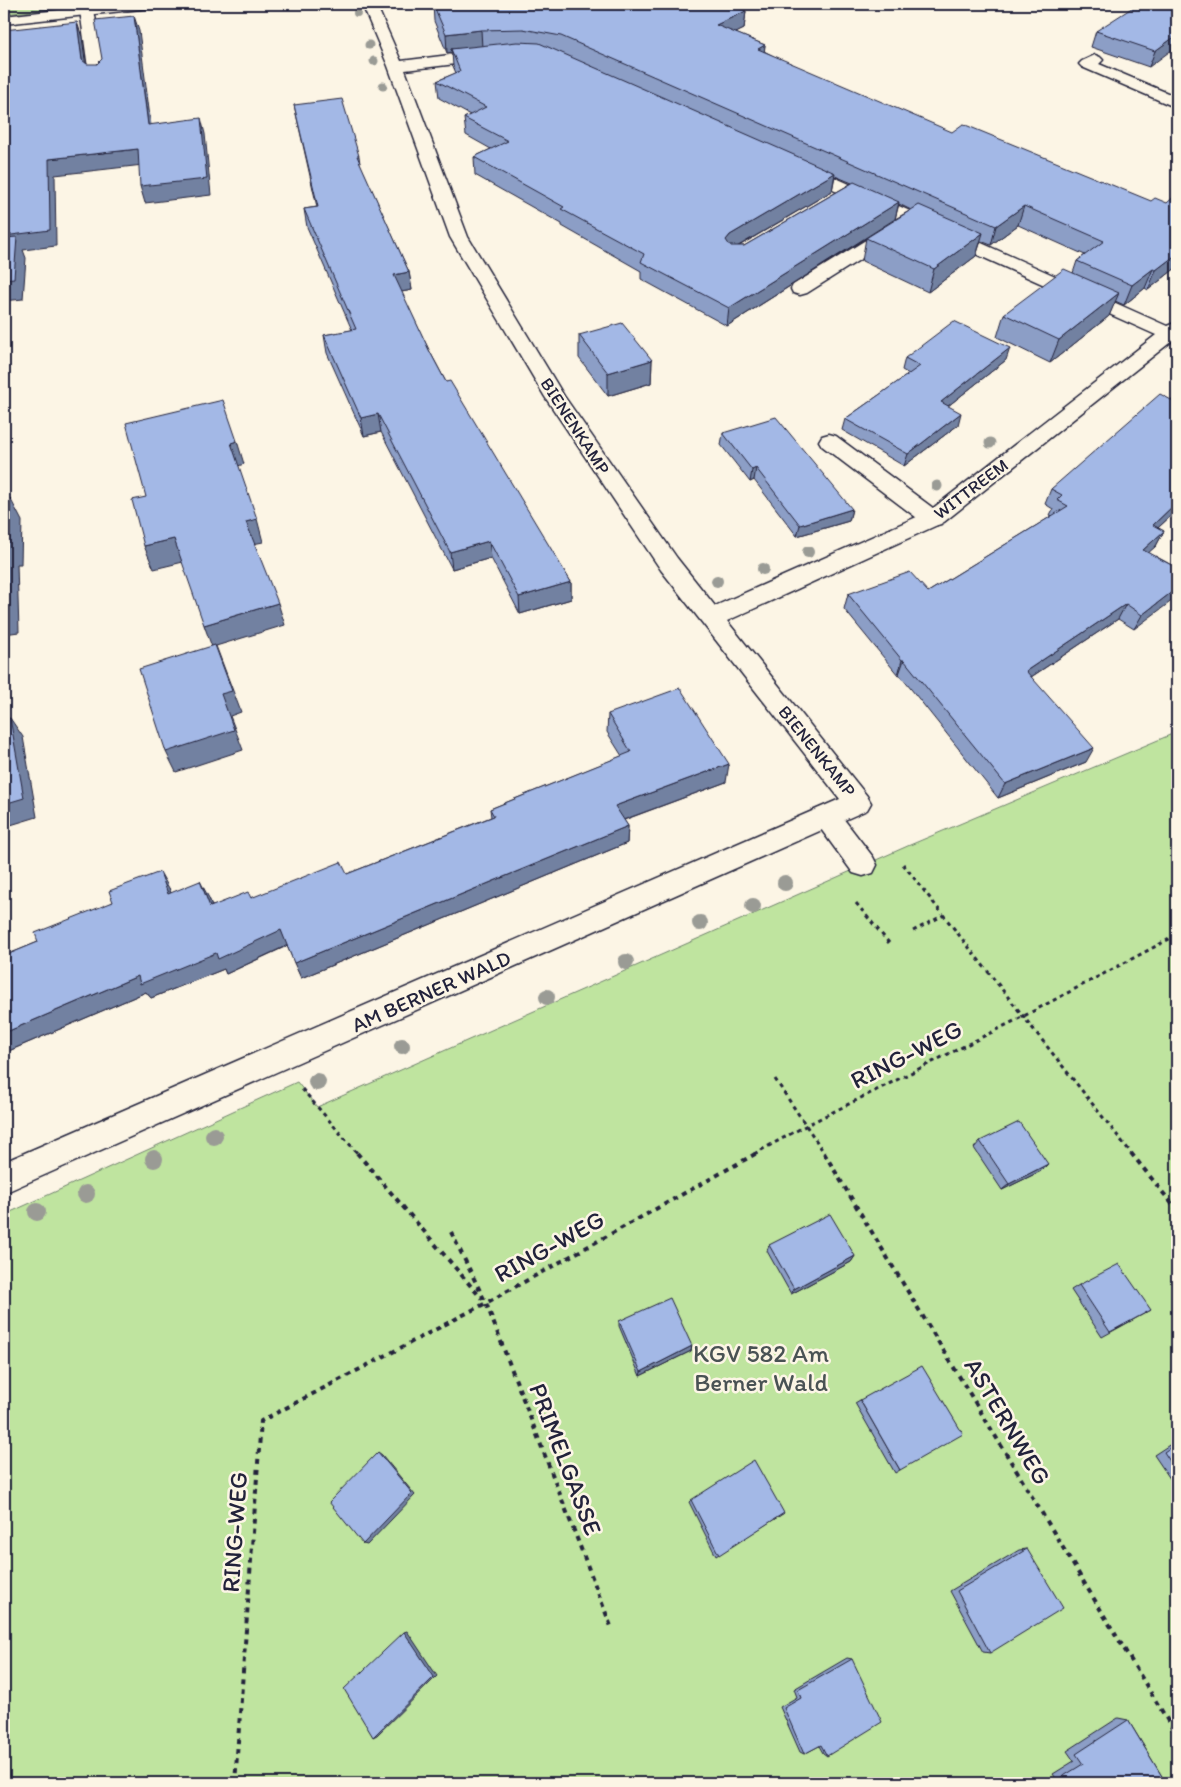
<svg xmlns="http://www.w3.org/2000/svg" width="1181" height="1787" font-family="Itim,sans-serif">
  <rect width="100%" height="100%" fill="#fcf5e5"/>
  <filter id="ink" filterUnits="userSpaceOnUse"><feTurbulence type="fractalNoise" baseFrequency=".02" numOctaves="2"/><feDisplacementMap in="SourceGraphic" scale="10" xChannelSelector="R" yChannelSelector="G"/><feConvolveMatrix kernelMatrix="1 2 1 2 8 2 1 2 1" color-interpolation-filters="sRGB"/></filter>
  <g filter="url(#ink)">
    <g fill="#bfe49f" stroke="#70836d">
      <polygon points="4,4 98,4 4,14"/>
      <polygon points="1177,732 1177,1783 4,1783 4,1215 297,1082 317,1107 910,845"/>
    </g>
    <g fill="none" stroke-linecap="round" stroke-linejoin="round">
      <defs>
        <g id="lane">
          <polygon points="87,6 92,7 94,10 105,75 102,78 92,78 89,75 80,10 82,7"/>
          <polygon points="1095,55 1100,57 1103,60 1099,64 1177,97 1177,108 1082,67 1079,64 1082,61"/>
          <polygon points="896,224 902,225 905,229 902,233 807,293 800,295 793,293 791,289 793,285 890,225"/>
          <polygon points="829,434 836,436 941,514 944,519 941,524 933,526 925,524 822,446 819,441 822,436"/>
          <polygon points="827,806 836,809 873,857 877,865 873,873 863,876 853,873 818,825 814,817 818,809"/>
        </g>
        <g id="street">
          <polygon points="113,4 157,4 155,7 150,8 4,24 4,16"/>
          <polygon points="362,4 376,4 401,61 490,50 495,52 498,55 495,58 490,60 405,70 468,237 564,396 677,558 715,606 928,512 1156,335 795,173 793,169 795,165 807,165 1167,326 1177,322 1177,337 944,522 727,621 867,796 871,803 867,810 4,1193 4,1162 840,799 661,570 545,397 450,237 388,66"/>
        </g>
      </defs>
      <use href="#lane" stroke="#22223b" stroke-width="3"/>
      <use href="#street" stroke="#22223b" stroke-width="3"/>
      <g stroke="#22223b" stroke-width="3" stroke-dasharray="4 4" stroke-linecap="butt">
        <polyline points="903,864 1132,1154"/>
        <polyline points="856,903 889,943"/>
        <polyline points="913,931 944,915"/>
        <polyline points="775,1079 825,1154"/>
        <polyline points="302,1089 358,1154"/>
        <polyline points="754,1154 807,1125 1022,1017 1177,935"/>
      </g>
      <g stroke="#22223b" stroke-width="4" stroke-dasharray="5 5" stroke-linecap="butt">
        <polyline points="357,1153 482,1299"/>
        <polyline points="824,1153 1177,1736"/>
        <polyline points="1131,1153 1177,1210"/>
        <polyline points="451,1232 486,1303 612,1629"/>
        <polyline points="235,1783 261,1421 486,1303 757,1153"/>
      </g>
      <use href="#lane" fill="#fcf5e5" fill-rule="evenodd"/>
      <use href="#street" fill="#fcf5e5" fill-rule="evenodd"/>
    </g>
    <g fill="#9a9b95">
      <circle cx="357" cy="13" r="4"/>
      <circle cx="369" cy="45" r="4.5"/>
      <circle cx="374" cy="61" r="4.5"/>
      <circle cx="383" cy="86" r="4.5"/>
      <circle cx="990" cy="443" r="5.5"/>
      <circle cx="937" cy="486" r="5.5"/>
      <circle cx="808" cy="552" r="6"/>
      <circle cx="763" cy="569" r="6"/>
      <circle cx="717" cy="581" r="6"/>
      <circle cx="785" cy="883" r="8"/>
      <circle cx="753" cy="906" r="8"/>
      <circle cx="700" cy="923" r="8"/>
      <circle cx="626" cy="962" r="8"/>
      <circle cx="547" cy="997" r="8"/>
      <circle cx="402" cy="1046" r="8"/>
      <circle cx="317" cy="1082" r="9"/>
      <circle cx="214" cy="1136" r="9"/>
      <circle cx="154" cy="1159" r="9"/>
      <circle cx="86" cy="1194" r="9"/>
      <circle cx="37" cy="1212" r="9"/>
    </g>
    <g fill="#8c9ec6" stroke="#22223b" fill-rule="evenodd">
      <path d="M433,4L495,7L746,11L744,29L735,33L765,45L764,51L1177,267L1148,290L1145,288L1124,305L1115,301L1109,316L1050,363L997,337L1004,314L1073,273L1077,261L1085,255L1018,225L991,245L981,241L976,256L928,292L862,261L866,238L727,326L641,279V271L562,226V224L475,175L474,157L491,149L466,135L464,118L470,115L439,98L437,81L456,73L453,66L452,52L447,53L434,21ZM835,176L852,183L744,246H739L832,191ZM899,204L911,210L895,219Z"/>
      <polygon points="1177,4 1149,67 1091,47 1096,31"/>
      <polygon points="294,105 359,156 360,164 409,272 412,290 401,292 429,350 446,382 571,582 571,599 520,614 491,558 452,569 381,432 364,436 327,353 324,335 352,330 307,227 304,209 317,207"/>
      <polygon points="579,335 652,360 651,383 608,396 579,358"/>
      <polygon points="905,358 1006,360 948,406 958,425 904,466 842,430 845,419 909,374 902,370"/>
      <polygon points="1177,403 1177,510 1158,528 1164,531 1156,546 1148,552 1177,568 1134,629 1118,619 1031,677 1086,762 998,798 899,674 898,675 844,609 848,594 928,592 1052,516 1050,515 1053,509 1045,504 1051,489"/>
      <polygon points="723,433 852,509 849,521 797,536 754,480 750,482 721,445"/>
      <polygon points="608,714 726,782 624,820 628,826 627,843 301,978 287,946 226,974 224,969 151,998 146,992 4,1053 4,956 38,942 113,902 169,888 171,893 209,898 212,906 251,898 347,874 491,817 490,809 622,756 607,732"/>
      <polygon points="980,1141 1048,1164 1041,1171 1002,1190 974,1148"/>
      <polygon points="769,1245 855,1256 851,1262 791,1294 767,1251"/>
      <polygon points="1079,1285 1151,1310 1102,1337 1071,1290"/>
      <polygon points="619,1321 692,1346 691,1351 640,1376 619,1326"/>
      <polygon points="860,1400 900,1470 895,1473 855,1403"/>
      <polygon points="1177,1440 1177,1489 1154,1455"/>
      <polygon points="691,1500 784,1513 716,1556 689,1502"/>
      <polygon points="1027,1549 990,1653 983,1652 950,1591 1019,1550"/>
      <polygon points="847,1658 852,1659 827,1756 823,1753 819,1746 804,1754 800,1752 780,1707 797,1697 794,1689"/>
      <polygon points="1118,1718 1128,1720 1166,1783 1059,1783 1053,1774 1074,1761 1067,1751"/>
    </g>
    <g fill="#7281a1" stroke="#22223b">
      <polygon points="746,11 744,29 714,44 716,25"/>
      <polygon points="134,16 139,31 153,141 148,125"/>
      <polygon points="77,22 82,37 87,75 82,60"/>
      <polygon points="481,30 482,48 451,49 452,52 447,53 446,34"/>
      <polygon points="1177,35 1177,46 1149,67 1155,51"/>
      <polygon points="765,45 763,64 758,49"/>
      <polygon points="201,118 205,134 211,195 145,203 140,186"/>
      <polygon points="138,149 143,165 55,175 56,246 23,250 26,258 23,299 4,301 4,236 49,159"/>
      <polygon points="835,173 832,191 728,252 726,240 730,235"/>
      <polygon points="899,202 895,219 727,326 729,308"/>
      <polygon points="1024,206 1018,225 991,245 996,226"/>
      <polygon points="983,233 976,256 928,292 934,269"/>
      <polygon points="1177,254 1177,267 1148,290 1156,270"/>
      <polygon points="1153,269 1145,288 1124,305 1132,285"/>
      <polygon points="409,272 412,290 396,293 394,275"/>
      <polygon points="1119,293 1109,316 1050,363 1059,340"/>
      <polygon points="1010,348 1006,360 938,414 941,402"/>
      <polygon points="652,360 651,383 608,396 608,373"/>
      <polygon points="961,413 958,425 904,466 908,454"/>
      <polygon points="378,414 381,432 364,436 361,418"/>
      <polygon points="237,441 244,464 238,466 231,443"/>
      <polygon points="756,468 754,480 750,482 752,470"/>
      <polygon points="10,498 22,521 21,564 17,564 19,632 4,634 5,542"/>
      <polygon points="1177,502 1177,510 1145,540 1153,525"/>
      <polygon points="852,509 849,521 797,536 800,525"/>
      <polygon points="257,519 263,542 253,544 246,522"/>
      <polygon points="1164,531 1156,546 1135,565 1143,550"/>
      <polygon points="174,539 183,562 154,569 144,546"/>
      <polygon points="489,541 491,558 452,569 450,552"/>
      <polygon points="571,582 571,599 520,614 519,597"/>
      <polygon points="1177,588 1177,597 1134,629 1142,615"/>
      <polygon points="278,603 285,625 216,646 241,712 230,716 243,750 176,772 166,752 221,694 212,647 204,625"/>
      <polygon points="1126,604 1118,619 1019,685 1026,671"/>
      <polygon points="902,660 904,660 899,674 898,675"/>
      <polygon points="10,718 23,737 37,817 4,827 4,804"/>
      <polygon points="1094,748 1086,762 998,798 1005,784"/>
      <polygon points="729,764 726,782 615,823 615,806"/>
      <polygon points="628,826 627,843 301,978 294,963"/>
      <polygon points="160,872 169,888 177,910 168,894"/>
      <polygon points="200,881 209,898 218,923 210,907"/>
      <polygon points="281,930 288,945 226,974 224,969 151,998 146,992 4,1053 4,1033 138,976 216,953"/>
      <polygon points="1048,1164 1041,1171 1002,1190 1009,1184"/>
      <polygon points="855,1256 851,1262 791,1294 794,1289"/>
      <polygon points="692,1346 691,1351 640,1376 641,1372"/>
      <polygon points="378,1452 382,1455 415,1495 367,1545 363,1544"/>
      <polygon points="407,1631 437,1676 377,1735 373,1737 404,1632"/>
    </g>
    <g fill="#a3b8e6" stroke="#22223b">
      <polygon points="433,4 493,4 495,7 502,4 729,4 746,11 716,25 765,45 758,49 952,132 963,124 1151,201 1155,198 1167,203 1177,194 1177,254 1156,270 1153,269 1132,285 1077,261 1104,241 1024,206 996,226 561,36 523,29 481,30 446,34"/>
      <polygon points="1138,4 1177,4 1177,35 1155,51 1096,31"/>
      <polygon points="134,16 148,125 201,118 207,179 140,186 138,149 49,159 50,230 4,236 4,30 77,22 82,60 87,64 97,64 102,59 95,20"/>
      <polygon points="517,42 539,43 835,173 730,235 726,240 730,246 744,246 854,182 899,202 729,308 641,262 644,254 561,209 564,207 474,157 508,141 464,118 486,107 437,81 460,71 451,49"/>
      <polygon points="342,99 359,156 357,156 409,272 394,275 429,350 446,382 450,381 571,582 519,597 489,541 450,552 378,414 361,418 324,335 356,329 304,209 318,207 294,105"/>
      <polygon points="919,205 983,233 934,269 866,238"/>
      <polygon points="17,237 14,278 4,279 4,238"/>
      <polygon points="1064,269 1119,293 1059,340 1004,314"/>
      <polygon points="954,321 1010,348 941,402 961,413 908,454 845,419 920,366 905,358"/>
      <polygon points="622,323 652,360 608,373 579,335"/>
      <polygon points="1160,394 1177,403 1177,471 1176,472 1177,473 1177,502 1153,525 1164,531 1143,550 1177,568 1177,588 1142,615 1126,604 1026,671 1094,748 1005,784 904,660 902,660 848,594 910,572 928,592 1068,506 1057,500 1062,495 1051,489"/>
      <polygon points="223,400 237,441 231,443 257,519 246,522 278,603 204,625 174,539 144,546 132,500 146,497 126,423"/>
      <polygon points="776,417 852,509 800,525 756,468 752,470 723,433"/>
      <polygon points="10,498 9,541 5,542 6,610 4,610 4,499"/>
      <polygon points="215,645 232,691 221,694 234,730 166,752 139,669"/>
      <polygon points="680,688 729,764 615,806 628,826 294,963 281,930 218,959 216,953 140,984 138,976 4,1033 4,956 38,942 35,933 113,902 109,891 160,872 168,894 200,881 210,907 248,892 251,898 341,862 347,874 494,816 490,809 631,752 608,714"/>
      <polygon points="10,718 24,798 4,804 4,719"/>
      <polygon points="1019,1122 1048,1164 1009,1184 980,1141"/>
      <polygon points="830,1214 855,1256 794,1289 769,1245"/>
      <polygon points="1119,1264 1151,1310 1110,1332 1079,1285"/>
      <polygon points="670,1298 692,1346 641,1372 619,1321"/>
      <polygon points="922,1366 963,1434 900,1470 860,1400"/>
      <polygon points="1177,1443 1177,1472 1164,1452"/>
      <polygon points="378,1452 412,1493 363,1544 329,1502"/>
      <polygon points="754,1460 784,1513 719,1555 691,1500"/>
      <polygon points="1027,1549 1063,1608 990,1653 957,1591"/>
      <polygon points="404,1632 434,1677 373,1737 344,1689"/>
      <polygon points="852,1659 882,1722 827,1756 821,1745 804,1754 784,1708 801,1698 798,1690"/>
      <polygon points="1128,1720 1166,1783 1066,1783 1062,1777 1083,1764 1076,1754"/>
    </g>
  </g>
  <g text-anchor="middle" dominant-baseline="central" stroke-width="5" stroke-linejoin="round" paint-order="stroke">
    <g font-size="18" fill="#22223b" stroke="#fcf5e5">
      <text transform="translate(575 426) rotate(57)">BIENENKAMP</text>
      <text transform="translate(971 489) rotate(-37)">WITTREEM</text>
      <text transform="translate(817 751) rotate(51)">BIENENKAMP</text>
    </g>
    <g font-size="21" fill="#22223b" stroke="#fcf5e5">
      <text transform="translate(431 991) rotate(-24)">AM BERNER WALD</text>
    </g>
    <g font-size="25" fill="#22223b" stroke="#fcf5e5">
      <text transform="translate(906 1054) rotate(-27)">RING-WEG</text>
      <text transform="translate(549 1246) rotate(-29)">RING-WEG</text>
      <text transform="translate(1008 1421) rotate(59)">ASTERNWEG</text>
      <text transform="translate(566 1459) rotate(69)">PRIMELGASSE</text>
      <text transform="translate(234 1532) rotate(-86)">RING-WEG</text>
    </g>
    <g font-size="25" fill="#495254" stroke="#fcf5e5">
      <text x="761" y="1353">KGV 582 Am<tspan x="761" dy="29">Berner Wald</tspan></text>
    </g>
  </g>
  <rect width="1181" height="1787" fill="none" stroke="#fcf5e5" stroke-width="20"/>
  <rect x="10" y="10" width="1161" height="1767" fill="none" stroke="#22223b" stroke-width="2" filter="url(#ink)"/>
</svg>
